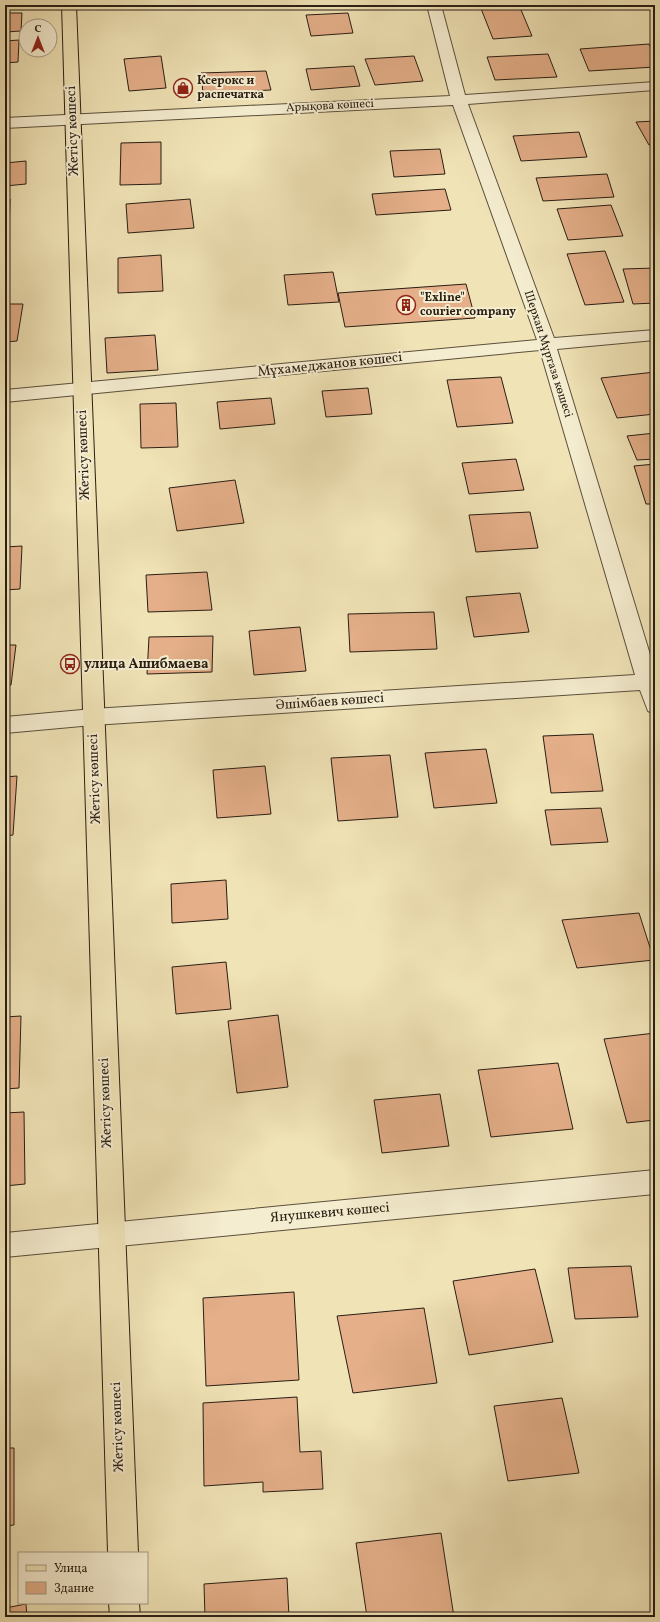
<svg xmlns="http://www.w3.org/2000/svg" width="660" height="1622" font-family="Vollkorn,serif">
  <rect width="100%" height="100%" fill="#f0e3b6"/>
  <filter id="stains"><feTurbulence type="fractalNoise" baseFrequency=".005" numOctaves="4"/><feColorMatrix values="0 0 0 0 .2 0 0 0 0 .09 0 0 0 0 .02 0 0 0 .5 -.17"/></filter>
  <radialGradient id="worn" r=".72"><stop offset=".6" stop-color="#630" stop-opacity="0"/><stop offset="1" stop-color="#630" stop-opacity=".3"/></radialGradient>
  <g fill="#e4af89" stroke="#291e14">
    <polygon points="305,5 350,5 350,6 305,8"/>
    <polygon points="519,5 532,36 493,39 480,6"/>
    <polygon points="5,13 22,13 21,31 5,32"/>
    <polygon points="348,13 353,33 311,36 306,15"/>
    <polygon points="19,40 18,62 5,63 5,41"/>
    <polygon points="649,44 655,58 655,67 589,71 580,49"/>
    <polygon points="548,54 557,77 495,80 487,57"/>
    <polygon points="161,56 166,88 129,91 124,59"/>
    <polygon points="414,56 423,81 375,85 365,59"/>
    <polygon points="354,66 360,86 311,90 306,69"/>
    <polygon points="266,71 271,90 203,93 201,73"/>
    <polygon points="655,121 655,145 649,145 636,122"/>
    <polygon points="579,132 587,157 521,161 513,136"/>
    <polygon points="161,142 161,184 120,185 121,143"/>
    <polygon points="440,149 445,174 394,177 390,151"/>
    <polygon points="26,161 26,184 5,186 5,163"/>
    <polygon points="607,174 614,197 543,201 536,178"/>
    <polygon points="445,189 451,210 376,215 372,194"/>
    <polygon points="5,199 10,199 9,231 5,231"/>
    <polygon points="190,199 194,228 128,233 126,204"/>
    <polygon points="611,205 623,236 568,240 557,209"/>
    <polygon points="605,251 624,302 585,305 567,254"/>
    <polygon points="161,255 163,291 118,293 118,258"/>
    <polygon points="655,268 655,303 633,304 623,269"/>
    <polygon points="333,272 339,302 288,305 284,275"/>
    <polygon points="466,284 475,318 345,327 338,293"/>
    <polygon points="5,304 23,304 17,341 5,342"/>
    <polygon points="155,335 158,370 107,373 105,338"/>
    <polygon points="655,372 655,414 617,418 601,378"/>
    <polygon points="501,377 513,423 457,427 447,380"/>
    <polygon points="368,388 372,414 326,417 322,391"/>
    <polygon points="271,398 275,424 220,429 217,402"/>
    <polygon points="176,403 178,447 141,448 140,404"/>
    <polygon points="655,433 655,459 637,460 627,436"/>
    <polygon points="516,459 524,490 469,494 462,463"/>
    <polygon points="655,464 655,504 646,504 634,466"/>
    <polygon points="235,480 244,523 177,531 169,488"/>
    <polygon points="530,512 538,548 476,552 469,515"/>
    <polygon points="22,546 20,589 5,590 5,547"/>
    <polygon points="207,572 212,610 148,612 146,575"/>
    <polygon points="520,593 529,632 474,637 466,597"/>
    <polygon points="434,612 437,649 350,652 348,614"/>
    <polygon points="300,627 306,671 254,675 249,631"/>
    <polygon points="213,636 212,672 147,674 149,637"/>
    <polygon points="5,645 16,645 11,685 5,685"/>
    <polygon points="593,734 603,791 551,793 543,736"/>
    <polygon points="486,749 497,803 434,808 425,753"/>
    <polygon points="390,755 398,817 338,821 331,758"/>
    <polygon points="265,766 271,814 217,818 213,770"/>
    <polygon points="17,776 13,835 5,836 5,777"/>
    <polygon points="601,808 608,842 551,845 545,810"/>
    <polygon points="226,880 228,919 172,923 171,884"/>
    <polygon points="639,913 654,960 577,968 562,920"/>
    <polygon points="226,962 231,1009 176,1014 172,967"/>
    <polygon points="278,1015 288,1087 237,1093 228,1021"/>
    <polygon points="21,1016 19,1088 5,1089 5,1017"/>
    <polygon points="655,1033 655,1120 627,1123 604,1039"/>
    <polygon points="558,1063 573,1129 491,1137 478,1070"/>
    <polygon points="440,1094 449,1146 382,1153 374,1100"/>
    <polygon points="24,1112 25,1184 5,1186 5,1113"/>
    <polygon points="631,1266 638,1317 575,1319 568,1268"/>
    <polygon points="535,1269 553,1342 469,1355 453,1281"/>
    <polygon points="294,1292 299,1380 206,1386 203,1298"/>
    <polygon points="5,1303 6,1303 8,1378 5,1379"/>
    <polygon points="424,1308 437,1383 353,1393 337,1316"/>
    <polygon points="297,1397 300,1452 321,1451 323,1489 263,1492 263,1482 204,1486 203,1403"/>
    <polygon points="562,1398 579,1473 508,1481 494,1406"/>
    <polygon points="5,1448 14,1448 14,1525 5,1526"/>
    <polygon points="441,1533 454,1617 367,1617 356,1543"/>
    <polygon points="287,1578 289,1617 205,1617 204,1584"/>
    <polygon points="26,1604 27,1617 5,1617 5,1608"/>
  </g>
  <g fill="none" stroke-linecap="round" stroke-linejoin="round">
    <defs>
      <g id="minor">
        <polygon points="427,5 441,5 465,95 655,82 655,90 468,104 554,338 655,330 655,340 557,349 655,671 655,714 648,711 640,690 93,725 5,733 5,717 93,709 635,675 540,350 5,402 5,390 537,340 453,105 5,128 5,118 450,96"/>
        <polygon points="655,1170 655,1194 5,1257 5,1233"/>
      </g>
      <g id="major">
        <polygon points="62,5 76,5 138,1553 108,1553"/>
        <polygon points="109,1603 139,1603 140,1617 110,1617"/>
      </g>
    </defs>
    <use href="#minor" stroke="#5b4f3c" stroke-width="2"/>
    <use href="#major" stroke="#291e14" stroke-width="2"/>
    <use href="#minor" fill="#f5edd0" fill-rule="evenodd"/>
    <use href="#major" fill="#f0e3b6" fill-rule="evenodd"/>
  </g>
  <defs>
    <symbol id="shop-ring" viewBox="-11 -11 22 22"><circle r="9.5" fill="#f5edd0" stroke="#8f2418" stroke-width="1.5"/><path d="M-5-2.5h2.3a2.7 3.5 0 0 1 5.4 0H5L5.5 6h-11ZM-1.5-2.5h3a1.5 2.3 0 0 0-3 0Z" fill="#8f2418"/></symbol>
    <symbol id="building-ring" viewBox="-11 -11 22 22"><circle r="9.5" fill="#f5edd0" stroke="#8f2418" stroke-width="1.5"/><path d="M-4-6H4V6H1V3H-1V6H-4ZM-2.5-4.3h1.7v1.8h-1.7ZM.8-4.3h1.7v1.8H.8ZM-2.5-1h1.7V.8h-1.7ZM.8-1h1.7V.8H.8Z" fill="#8f2418"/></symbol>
    <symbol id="bus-ring" viewBox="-11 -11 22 22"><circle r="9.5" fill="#f5edd0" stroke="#8f2418" stroke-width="1.5"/><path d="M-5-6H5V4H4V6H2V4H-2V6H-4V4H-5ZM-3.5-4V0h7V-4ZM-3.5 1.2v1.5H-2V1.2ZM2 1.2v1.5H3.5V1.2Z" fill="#8f2418"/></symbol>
  </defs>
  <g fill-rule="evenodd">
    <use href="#shop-ring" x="172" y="77" width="22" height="22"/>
    <use href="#building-ring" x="395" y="294" width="22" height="22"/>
    <use href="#bus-ring" x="59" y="653" width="22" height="22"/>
  </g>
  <g text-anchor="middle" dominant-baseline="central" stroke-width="4" stroke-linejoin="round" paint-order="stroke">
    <g font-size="12" font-weight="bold" fill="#291e14" stroke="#f5edd0" text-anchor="start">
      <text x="197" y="81">Ксерокс и<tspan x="197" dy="14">распечатка</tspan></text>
      <text x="420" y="298">"Exline"<tspan x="420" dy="14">courier company</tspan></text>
    </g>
    <g font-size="12" fill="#291e14" stroke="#f5edd0">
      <text transform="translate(330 106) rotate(-3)">Арықова көшесі</text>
      <text transform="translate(548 354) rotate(72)">Шерхан Мұртаза көшесі</text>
    </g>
    <g font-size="14" fill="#291e14" stroke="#f5edd0">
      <text transform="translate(73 131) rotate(-92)">Жетісу көшесі</text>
      <text transform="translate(330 365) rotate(-6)">Мұхамеджанов көшесі</text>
      <text transform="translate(84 455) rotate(-92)">Жетісу көшесі</text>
      <text transform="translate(330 702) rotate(-4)">Әшімбаев көшесі</text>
      <text transform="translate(95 779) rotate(-92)">Жетісу көшесі</text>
      <text transform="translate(106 1103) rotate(-92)">Жетісу көшесі</text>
      <text transform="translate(330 1213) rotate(-5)">Янушкевич көшесі</text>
      <text transform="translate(118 1427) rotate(-92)">Жетісу көшесі</text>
    </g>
    <g font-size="14" font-weight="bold" fill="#291e14" stroke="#f5edd0" text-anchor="start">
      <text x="84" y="664">улица Ашибмаева</text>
    </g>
  </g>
  <rect width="660" height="1622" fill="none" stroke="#f0e3b6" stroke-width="20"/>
  <rect x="6" y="6" width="648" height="1610" fill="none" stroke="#291e14" stroke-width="2"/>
  <rect x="10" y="10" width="640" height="1602" fill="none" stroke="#291e14"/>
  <rect x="18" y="1552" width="130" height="52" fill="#f5edd0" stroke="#a39a85"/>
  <rect x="26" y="1565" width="20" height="6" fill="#f0e3b6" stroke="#a39a85"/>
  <text x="54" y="1572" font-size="12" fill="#291e14">Улица</text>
  <rect x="26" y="1582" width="20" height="12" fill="#e4af89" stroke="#a39a85"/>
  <text x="54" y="1592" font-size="12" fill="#291e14">Здание</text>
  <g transform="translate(38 38)"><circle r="19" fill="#f5edd0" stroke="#a39a85"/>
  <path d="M0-3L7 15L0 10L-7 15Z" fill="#8f2418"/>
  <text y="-6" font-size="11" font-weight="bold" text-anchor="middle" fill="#291e14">С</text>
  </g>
  <rect width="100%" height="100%" filter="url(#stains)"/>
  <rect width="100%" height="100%" fill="url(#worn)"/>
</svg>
